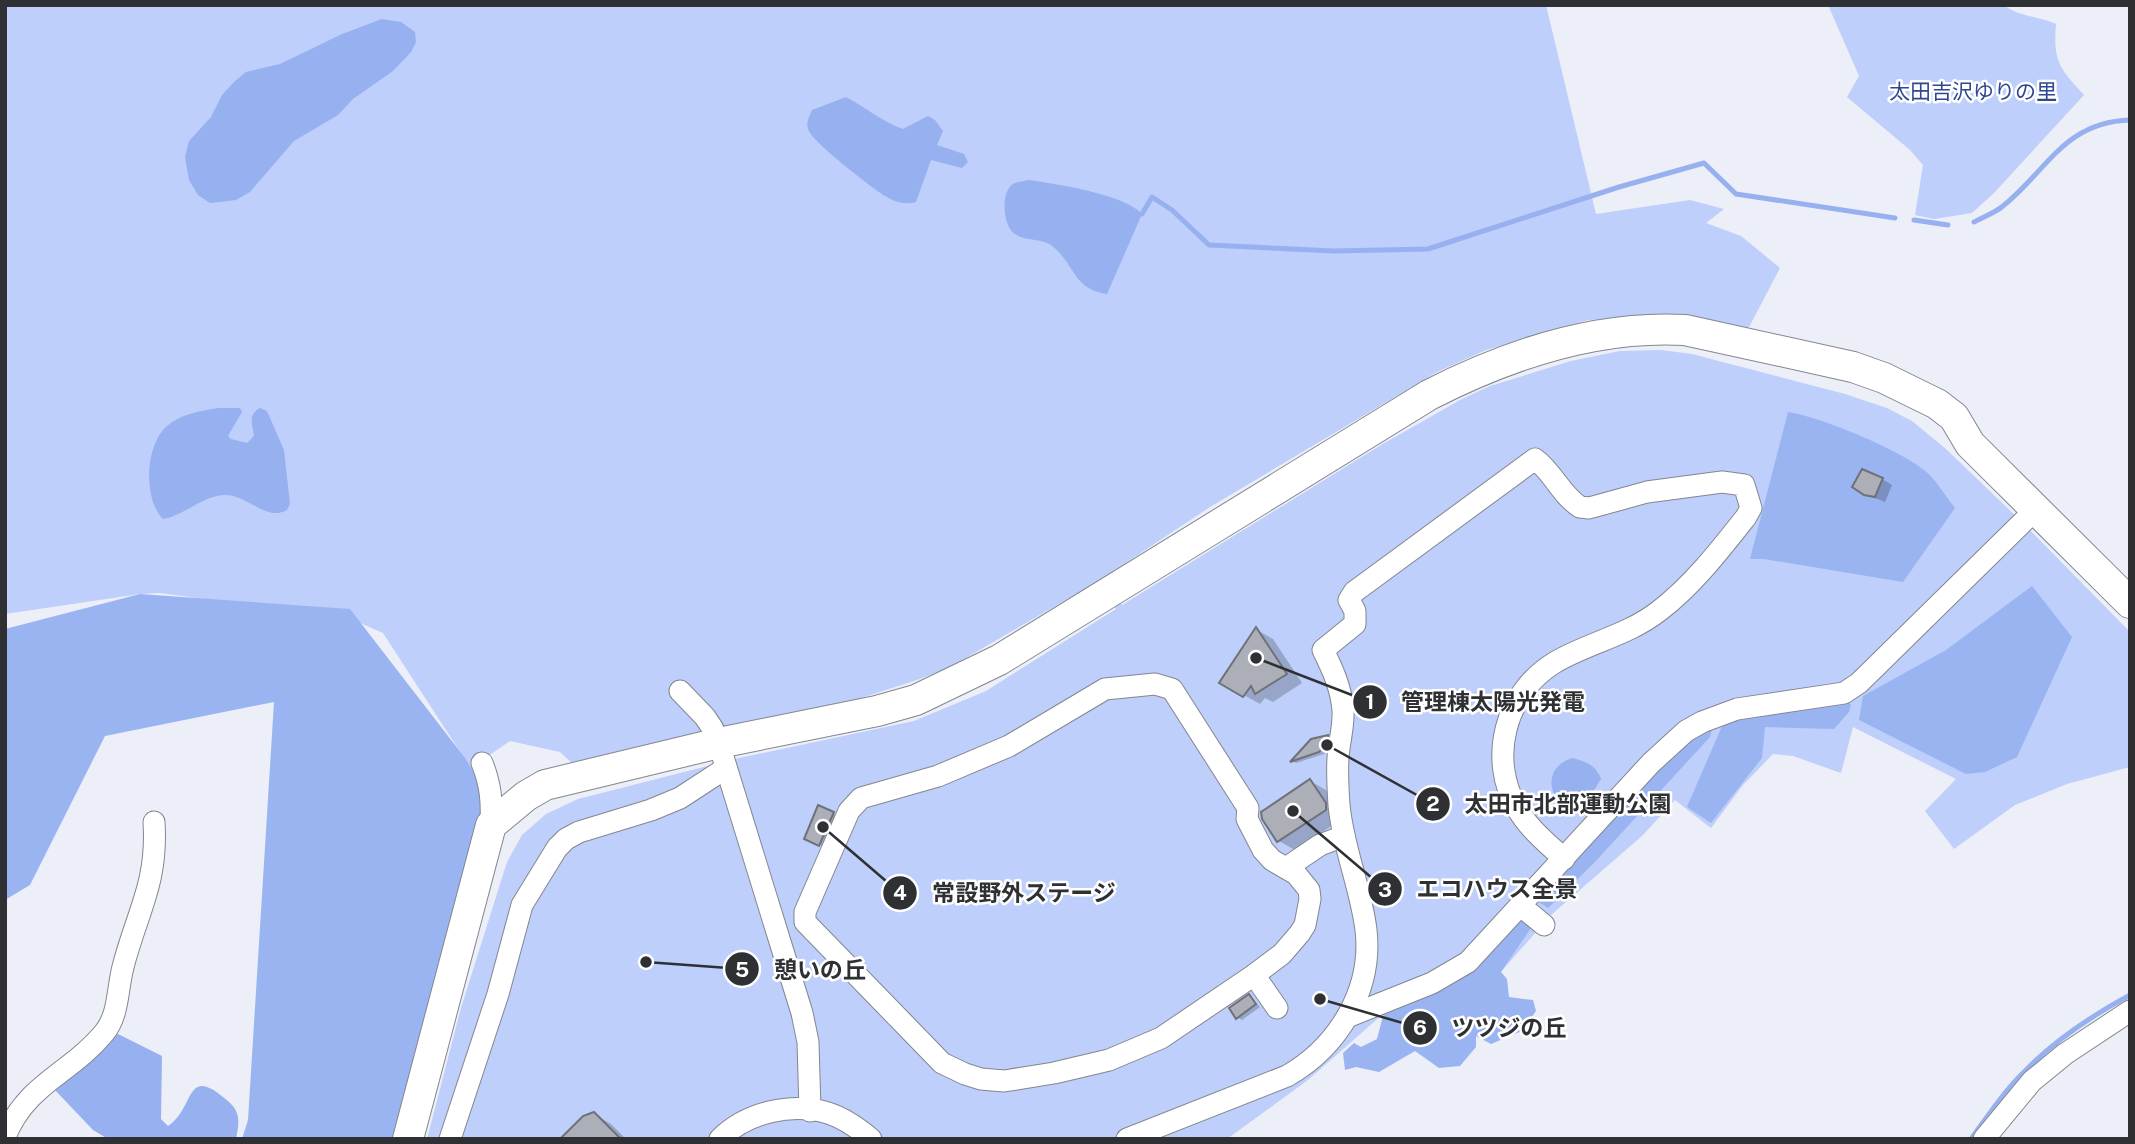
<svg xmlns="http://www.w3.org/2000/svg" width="2135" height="1144" font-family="'Public Sans','Noto Sans JP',sans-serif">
  <rect width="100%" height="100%" fill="#eceff7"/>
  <g fill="#bdcffa">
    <polygon points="5,5 1546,5 1596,214 1690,200 1724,209 1706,223 1741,236 1780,268 1747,331 1690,316 1635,317 1588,320 1486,350 1437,372 1210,507 1106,576 1122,605 1381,445 1460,400 1490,386 1571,361 1620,351 1661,350 1692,354 1845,394 1887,408 1912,421 1946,449 2023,523 2130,632 2130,767 2067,784 2015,805 1954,849 1925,811 1956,779 1853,727 1841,773 1793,756 1773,754 1743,785 1711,828 1675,800 1643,835 1551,915 1499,974 1383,1014 1308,1080 1227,1139 427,1139 461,1008 507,862 522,835 546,814 578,799 739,758 914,721 986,691 1116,609 1097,582 950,667 917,680 858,699 573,764 560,752 510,741 488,756 481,784 383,633 351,619 160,593 140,594 5,614"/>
    <path d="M1828,5H2004C2018,17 2040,16 2056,24C2053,61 2059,68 2084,95L1994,193L1972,213L1934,219L1915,215L1923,165L1910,150L1847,97L1859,76Z"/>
  </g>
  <g fill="#9ab4f2">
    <path d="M1788,412C1821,417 1898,449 1924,470C1936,479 1945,496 1955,508L1903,582L1764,559H1750Z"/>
    <polygon points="2032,586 2072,637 2017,757 1985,772 1966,774 1859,720 1863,696 1946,650"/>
    <polygon points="140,594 350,609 465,758 481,784 481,846 402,1139 242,1139 248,1120 274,702 105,736 30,885 5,900 5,629"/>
    <polygon points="1843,696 1851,705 1849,712 1834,729 1765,727 1762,758 1711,823 1687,807 1725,719"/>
    <polygon points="1713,725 1710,737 1593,864 1548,908 1537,901 1661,762"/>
    <polygon points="1522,908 1537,919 1501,972 1507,979 1509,997 1533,1000 1536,1011 1522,1031 1491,1044 1476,1036 1476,1047 1460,1066 1439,1068 1415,1051 1379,1072 1356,1067 1345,1070 1343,1053 1354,1043 1361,1047 1377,1039 1386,1004 1443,980"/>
  </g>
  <g fill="#97b0ef">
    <polygon points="382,19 401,22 415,32 416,42 411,52 393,71 353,99 338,115 294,141 250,192 236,200 210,203 198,195 189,180 185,157 189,141 211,117 222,95 234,82 246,72 280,64 342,34"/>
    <path d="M846,97C865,107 883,122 903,129L928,116L935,120L943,131L937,145L964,154L968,162L962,168L931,160L916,202C905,205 895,202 885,196C872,188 814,143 809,131C805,124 809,117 812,110Z"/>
    <path d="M1029,180C1056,184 1124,194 1142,214L1107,294C1072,289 1075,263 1051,245C1041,238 1025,241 1015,234C1003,227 1000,192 1013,184C1017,182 1024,181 1029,180Z"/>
    <path d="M218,408H240L242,412L228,436L231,439L247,443L254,436C252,424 248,414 260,408L267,411L284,450L290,504L287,510C266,522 248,495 225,495C203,495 184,516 163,519C143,499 145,445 167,426C181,414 200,411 218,408Z"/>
    <path d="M1572,758C1585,761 1597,766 1601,779L1591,795L1577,810C1547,804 1541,768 1572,758Z"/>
    <path d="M118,1034L162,1056L161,1119L168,1126C196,1108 184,1061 230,1103C241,1113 239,1125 236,1139H108L93,1130L54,1089Z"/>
  </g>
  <g fill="#0003">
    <polygon points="1882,479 1892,485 1885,502 1865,494"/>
    <polygon points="1257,630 1273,639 1302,683 1273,702 1265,698 1260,704 1222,683"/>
    <polygon points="1328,736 1332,739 1331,748 1324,754 1296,763 1292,761 1312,740"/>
    <polygon points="1310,781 1326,790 1341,814 1342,819 1295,850 1279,841 1262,816"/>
    <polygon points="819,807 838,816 824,847 806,838"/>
    <polygon points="1249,996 1260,1007 1242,1020 1237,1017"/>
    <polygon points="594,1114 611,1124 626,1139 562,1139"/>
  </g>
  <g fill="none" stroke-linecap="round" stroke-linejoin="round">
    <g stroke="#97b0ef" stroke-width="5">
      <polyline points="1142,214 1152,197 1172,210 1209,245 1334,251 1428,249 1619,187 1704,163 1736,194 1895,218"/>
      <polyline points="1914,220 1948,225"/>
      <path d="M1974,222C1983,217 1995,213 2003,206C2047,171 2064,122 2130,120"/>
      <path d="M1971,1139C1988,1116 2004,1091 2025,1071C2054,1041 2093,1015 2130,995"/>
    </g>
  </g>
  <g fill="#acafb7" stroke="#6e7178" stroke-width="2">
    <polygon points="1862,469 1883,478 1875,497 1864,495 1852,487"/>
    <polygon points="1256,627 1287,674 1255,694 1251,686 1243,697 1219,683"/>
    <polygon points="1328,735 1326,745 1319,752 1290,762 1311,739"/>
    <polygon points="1310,779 1326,803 1326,810 1277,842 1262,819 1261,812"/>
    <polygon points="818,805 834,812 819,846 804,839"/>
    <polygon points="1249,994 1256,1004 1236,1019 1229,1008"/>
    <polygon points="594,1112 621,1139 560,1139 583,1116"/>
  </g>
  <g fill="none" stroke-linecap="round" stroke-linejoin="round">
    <defs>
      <g id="street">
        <polygon points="1155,684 1172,689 1248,808 1247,819 1263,850 1272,860 1296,874 1309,890 1310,899 1305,925 1300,933 1282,954 1254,975 1161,1038 1109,1060 1054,1073 1004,1081 981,1079 965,1074 942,1063 805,922 805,912 849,811 861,798 938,776 1009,746 1105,689"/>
        <polyline points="680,691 705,717 713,729"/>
        <polyline points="723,757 802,1013 808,1042 810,1111"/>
        <path d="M482,763C491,785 492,802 491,825"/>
        <polyline points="1286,868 1320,845 1344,836"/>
        <polyline points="1521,906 1544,925"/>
        <polyline points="1254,975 1277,1008"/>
        <polyline points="1347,1017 1432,983 1468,962 1651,763 1686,731 1702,722 1737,709 1844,693 1859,683 2026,519"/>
        <path d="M5,1137C26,1084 70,1074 104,1033C119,1015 117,990 123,967C137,912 158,883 154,822"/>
        <polyline points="450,1139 498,994 522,905 557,848 566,839 579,832 651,810 680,798 726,768"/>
        <path d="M720,1139C747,1112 792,1102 828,1113C844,1118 858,1128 871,1139"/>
        <path d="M1127,1139L1287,1076C1338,1047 1373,990 1366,930C1361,888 1343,848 1339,805C1338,790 1337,773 1338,758C1339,742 1344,726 1343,710C1341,688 1333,670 1323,650L1355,624V611L1349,600L1354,592L1535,459C1553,472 1561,495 1580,507L1589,508L1647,492L1722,482L1744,485L1751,508L1746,517C1720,550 1692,586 1659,611C1627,636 1587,643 1554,663C1505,693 1488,759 1517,808C1528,828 1547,843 1564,859"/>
        <polyline points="1984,1139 2032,1081 2065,1054 2130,1011"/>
      </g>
      <path id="secondary" d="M408,1139L491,825L526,796L545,785L719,743L877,711L916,700L999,660L1429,395C1507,355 1596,325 1685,330L1853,367L1884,378L1937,404L1954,417L1970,444L2130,603"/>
    </defs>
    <use href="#street" stroke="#83868e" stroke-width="23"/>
    <use href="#secondary" stroke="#83868e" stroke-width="32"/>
    <use href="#street" stroke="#fff" stroke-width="21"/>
    <use href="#secondary" stroke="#fff" stroke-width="30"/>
  </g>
  <g text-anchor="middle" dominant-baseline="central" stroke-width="5" stroke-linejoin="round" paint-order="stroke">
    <g font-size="21" fill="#304891" stroke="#fff">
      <text x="1973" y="91">太田吉沢ゆりの里</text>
    </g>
  </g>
  <path fill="none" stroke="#2e3033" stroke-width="2.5" d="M1256 658L1370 702M1327 745L1433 804M1293 811L1385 889M823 827L900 893M646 962L742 969M1320 999L1420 1028"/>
  <g fill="#2e3033" stroke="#fff" stroke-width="2.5">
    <circle cx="1256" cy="658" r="7"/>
    <circle cx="1327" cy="745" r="7"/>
    <circle cx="1293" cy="811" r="7"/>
    <circle cx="823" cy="827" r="7"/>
    <circle cx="646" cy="962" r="7"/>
    <circle cx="1320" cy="999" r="7"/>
    <circle cx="1370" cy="702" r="18"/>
    <circle cx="1433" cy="804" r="18"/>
    <circle cx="1385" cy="889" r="18"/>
    <circle cx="900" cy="893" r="18"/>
    <circle cx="742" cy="969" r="18"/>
    <circle cx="1420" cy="1028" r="18"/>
  </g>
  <g font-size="21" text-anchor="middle" font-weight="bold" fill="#fff">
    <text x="1370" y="709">1</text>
    <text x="1433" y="811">2</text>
    <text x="1385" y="897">3</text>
    <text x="900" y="900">4</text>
    <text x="742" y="977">5</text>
    <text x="1420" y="1035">6</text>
  </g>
  <g font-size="23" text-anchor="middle" font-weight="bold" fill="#2e3033" stroke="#fff" stroke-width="5" stroke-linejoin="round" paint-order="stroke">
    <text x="1493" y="710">管理棟太陽光発電</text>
    <text x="1568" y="812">太田市北部運動公園</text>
    <text x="1497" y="897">エコハウス全景</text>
    <text x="1024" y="901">常設野外ステージ</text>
    <text x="820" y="978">憩いの丘</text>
    <text x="1509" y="1036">ツツジの丘</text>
  </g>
  <rect width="2135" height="1144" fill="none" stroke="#2e3033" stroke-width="14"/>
</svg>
